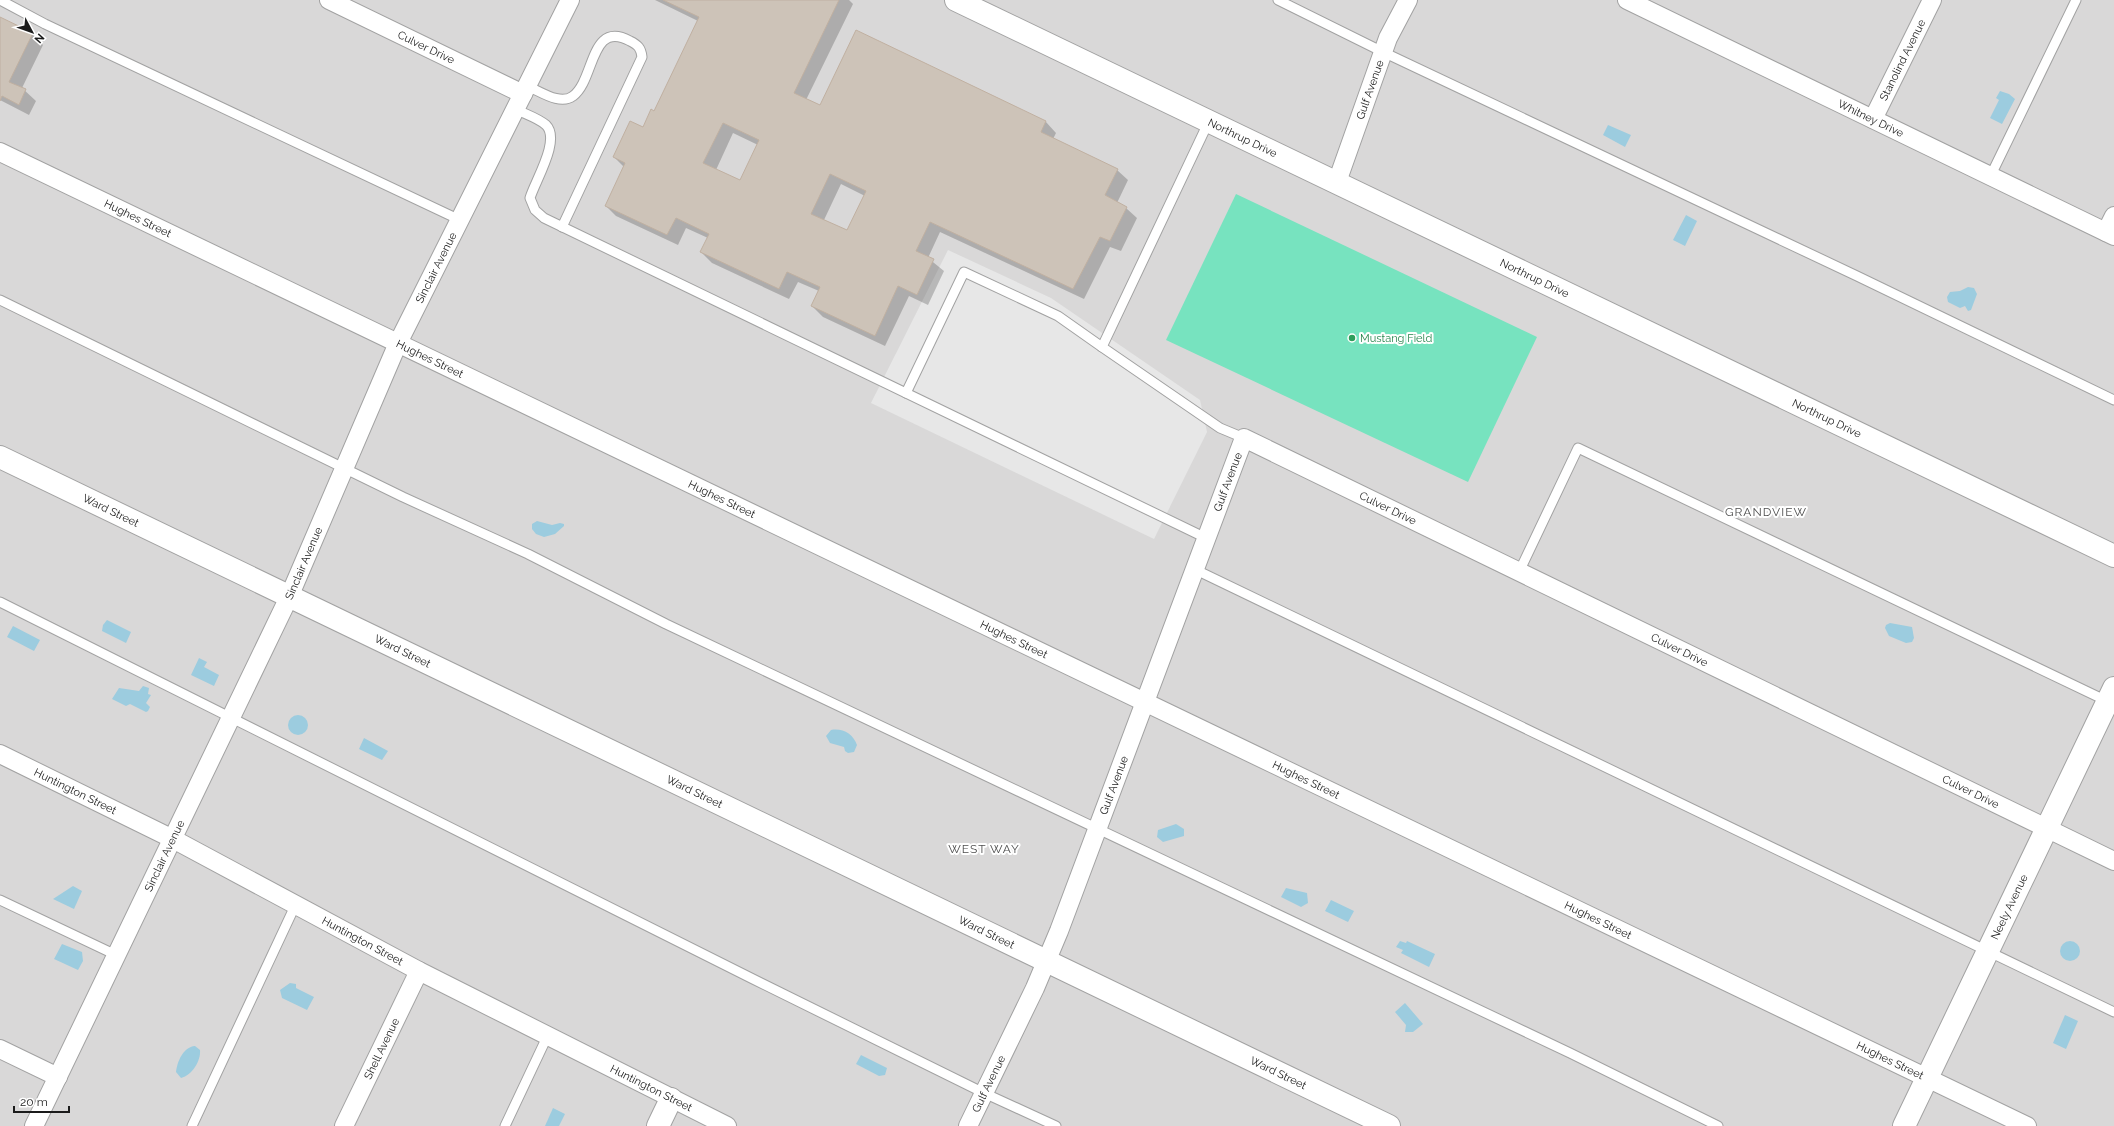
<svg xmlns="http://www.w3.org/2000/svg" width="2114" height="1126" font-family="Raleway,sans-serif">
  <rect width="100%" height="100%" fill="#ede9df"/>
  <rect fill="#d9d8d8" x="0" y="0" width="2114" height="1126"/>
  <polygon fill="#77e3bf" points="1236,194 1537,337 1468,482 1166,340"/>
  <polygon fill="#e7e7e7" points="948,250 1051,298 1200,400 1207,432 1154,539 871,403"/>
  <g fill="#9cccdf">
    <polygon points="2000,91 2009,94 2015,99 2002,124 1990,118 1999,100 1996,98"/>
    <polygon points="1608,125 1631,135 1625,147 1603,135"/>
    <polygon points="1686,215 1697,221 1685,246 1673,240"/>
    <polygon points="1968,287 1974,288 1977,294 1971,310 1968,311 1965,306 1960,308 1948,302 1947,297 1950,292 1960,291"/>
    <polygon points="537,521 552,525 560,523 564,524 564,526 555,534 544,537 536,534 532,529 532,524"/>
    <polygon points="107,620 131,632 126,643 102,631 103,625"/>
    <polygon points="1890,623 1912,627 1914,638 1912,642 1906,643 1889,636 1885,628 1886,625"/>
    <polygon points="13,626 40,640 34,651 7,637"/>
    <polygon points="199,658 207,662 204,667 219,675 214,686 191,675"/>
    <polygon points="143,686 149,688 148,694 151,695 146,703 150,707 148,711 146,712 130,704 126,706 112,699 119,688 139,691"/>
    <circle cx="298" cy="725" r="10"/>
    <path d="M831,730C843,728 853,734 857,745L854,752L848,753L845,751L844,747L830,743L826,736Z"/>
    <polygon points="364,738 388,751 382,760 359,749"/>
    <polygon points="1176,824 1184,829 1184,836 1163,842 1157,837 1158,830"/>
    <polygon points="73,886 82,891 74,909 53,899"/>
    <polygon points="1286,888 1307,893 1308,903 1301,907 1281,897"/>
    <polygon points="1331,900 1354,911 1348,922 1325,911"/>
    <circle cx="2070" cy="951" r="10"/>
    <polygon points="1400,941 1406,943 1407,941 1435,954 1429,967 1401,953 1403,950 1396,947"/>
    <polygon points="62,944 82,952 83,961 78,970 54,959"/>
    <polygon points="290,983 296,984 296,988 314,997 307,1010 282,998 280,990"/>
    <polygon points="1405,1003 1423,1024 1413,1032 1405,1032 1406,1025 1395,1012"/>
    <polygon points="2065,1015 2078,1021 2066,1049 2053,1043"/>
    <path d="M195,1046L200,1050C201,1061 192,1075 181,1078L176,1072C177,1062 183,1047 195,1046Z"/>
    <polygon points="861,1055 887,1068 885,1075 879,1076 856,1064"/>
    <polygon points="553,1108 565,1114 559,1126 545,1126"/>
  </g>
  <g fill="#0003" fill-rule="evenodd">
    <path d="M655,0H849L853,4L806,100L821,107L857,32L1046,122L1056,133L1053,139L1117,170L1128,180L1117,203L1126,208L1137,218L1121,251L1110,247L1084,299L940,232L928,258L944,271L928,305L909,296L885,346L823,317L812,306L819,291L798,282L789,299L712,263L701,252L708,238L686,228L678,245L616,216L606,206L624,167L614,157L643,128L654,112L698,21ZM733,133L758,145L741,181L716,170ZM841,184L865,196L848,232L824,220Z"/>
    <polygon points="0,18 33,34 43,45 22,88 36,101 29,115 0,100"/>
  </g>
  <g fill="#cdc3b8" stroke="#c0b0a1" fill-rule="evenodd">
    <path d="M663,0H839L794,93L820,105L856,30L1046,121L1041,132L1118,169L1105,195L1127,207L1110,241L1100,237L1073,289L930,222L916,251L934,259L917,295L898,286L875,336L811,306L820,287L787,272L779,289L700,252L709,234L676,218L667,235L605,206L625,163L613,157L630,121L643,127L651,109L654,111L699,17ZM723,123L759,140L740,180L703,163ZM830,174L866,191L847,230L811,214Z"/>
    <polygon points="0,17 33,33 9,82 26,89 19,105 2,96 0,101"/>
  </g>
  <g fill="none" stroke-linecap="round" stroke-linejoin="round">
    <defs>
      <g id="service">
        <polyline points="0,0 45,24 460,220"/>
        <polyline points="1278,0 1383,52 1857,276 2114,400"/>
        <path d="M527,86C540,91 560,106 573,96C595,80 590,19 630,41C638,45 641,48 642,57L562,227"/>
        <path d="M515,109C525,114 538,118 546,125C561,140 535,181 530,198L535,210L544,218L1206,538"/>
        <polyline points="1209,121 1102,347 1220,428 1244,438"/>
        <polyline points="1990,177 2076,0"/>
        <polyline points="0,300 403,497 528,554 666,624 1570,1053 1718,1126"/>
        <polyline points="906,393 964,272 1058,316 1102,347"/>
        <polyline points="1194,569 2114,1012"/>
        <polyline points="1519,572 1578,448 2109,702"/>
        <polyline points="0,602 753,979 984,1093 1056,1126"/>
        <polyline points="0,900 116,955"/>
        <polyline points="192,1126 295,906"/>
        <polyline points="505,1126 547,1037"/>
      </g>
      <g id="minor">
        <path id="s1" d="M329,0L523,94"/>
        <path id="s2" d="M1627,0L2114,236"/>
        <path id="s3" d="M1873,119L1932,0"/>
        <path id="s4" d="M0,152L2027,1126"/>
        <path id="s5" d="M1337,182L1388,38L1408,0"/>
        <polyline points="2106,232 2114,216"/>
        <path id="s6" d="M0,754L173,839L419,971L727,1126"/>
        <polyline points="0,1049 58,1077"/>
        <path id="s7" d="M34,1126L289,597L398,343L570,0"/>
        <path id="s8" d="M344,1126L419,971"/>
        <path id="s9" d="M968,1126L1035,988L1059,931L1244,438L2114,861"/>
      </g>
      <g id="tertiary">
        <path id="s10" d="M956,0L2114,556"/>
        <path id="s11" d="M0,457L1389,1126"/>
        <polyline points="658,1126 671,1099"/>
        <path id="s12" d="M1904,1126L2114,688"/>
      </g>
    </defs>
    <use href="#service" stroke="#a2a2a2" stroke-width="11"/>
    <use href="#minor" stroke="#a2a2a2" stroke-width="20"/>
    <use href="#tertiary" stroke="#a2a2a2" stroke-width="24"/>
    <use href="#service" stroke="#fff" stroke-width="9"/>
    <use href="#minor" stroke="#fff" stroke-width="18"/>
    <use href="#tertiary" stroke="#fff" stroke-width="22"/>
  </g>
  <circle fill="#2e9e5b" stroke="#fff" stroke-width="1.5" cx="1352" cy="338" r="4"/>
  <g text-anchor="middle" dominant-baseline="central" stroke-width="4" stroke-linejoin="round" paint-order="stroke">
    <g font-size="11" fill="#1b1b1b" stroke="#fff">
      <text stroke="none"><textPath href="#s1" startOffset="108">Culver Drive</textPath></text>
      <text stroke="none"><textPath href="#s3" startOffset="66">Stanolind Avenue</textPath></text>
      <text stroke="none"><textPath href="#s5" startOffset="98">Gulf Avenue</textPath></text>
      <text stroke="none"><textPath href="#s2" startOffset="271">Whitney Drive</textPath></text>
      <text stroke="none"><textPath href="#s10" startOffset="318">Northrup Drive</textPath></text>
      <text stroke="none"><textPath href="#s4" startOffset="153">Hughes Street</textPath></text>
      <text stroke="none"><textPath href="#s7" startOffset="948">Sinclair Avenue</textPath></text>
      <text stroke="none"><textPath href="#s10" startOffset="642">Northrup Drive</textPath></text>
      <text stroke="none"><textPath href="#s4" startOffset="477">Hughes Street</textPath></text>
      <text stroke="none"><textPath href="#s10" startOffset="966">Northrup Drive</textPath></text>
      <text stroke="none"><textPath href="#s9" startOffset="695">Gulf Avenue</textPath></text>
      <text stroke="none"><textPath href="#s4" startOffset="801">Hughes Street</textPath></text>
      <text stroke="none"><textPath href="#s9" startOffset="902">Culver Drive</textPath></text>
      <text stroke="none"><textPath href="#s11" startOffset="123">Ward Street</textPath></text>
      <text stroke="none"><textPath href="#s7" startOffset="624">Sinclair Avenue</textPath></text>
      <text stroke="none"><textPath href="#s4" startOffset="1125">Hughes Street</textPath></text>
      <text stroke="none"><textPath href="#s9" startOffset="1226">Culver Drive</textPath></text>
      <text stroke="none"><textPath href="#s11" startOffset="447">Ward Street</textPath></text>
      <text stroke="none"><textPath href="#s4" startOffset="1449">Hughes Street</textPath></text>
      <text stroke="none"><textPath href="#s9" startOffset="371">Gulf Avenue</textPath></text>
      <text stroke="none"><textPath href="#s6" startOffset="84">Huntington Street</textPath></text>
      <text stroke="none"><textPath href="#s9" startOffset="1550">Culver Drive</textPath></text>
      <text stroke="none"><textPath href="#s11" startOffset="771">Ward Street</textPath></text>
      <text stroke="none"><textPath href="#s7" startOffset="300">Sinclair Avenue</textPath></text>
      <text stroke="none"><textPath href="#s12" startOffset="243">Neely Avenue</textPath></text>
      <text stroke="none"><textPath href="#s4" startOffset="1773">Hughes Street</textPath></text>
      <text stroke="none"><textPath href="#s11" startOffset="1095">Ward Street</textPath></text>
      <text stroke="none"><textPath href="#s6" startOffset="408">Huntington Street</textPath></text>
      <text stroke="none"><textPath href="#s8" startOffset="86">Shell Avenue</textPath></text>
      <text stroke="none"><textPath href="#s4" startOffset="2097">Hughes Street</textPath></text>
      <text stroke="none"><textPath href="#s11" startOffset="1419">Ward Street</textPath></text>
      <text stroke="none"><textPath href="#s9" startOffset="47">Gulf Avenue</textPath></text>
      <text stroke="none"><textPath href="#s6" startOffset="732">Huntington Street</textPath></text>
    </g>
    <g font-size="11" fill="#27864d" stroke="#fff" text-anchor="start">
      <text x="1360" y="338">Mustang Field</text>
    </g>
    <g font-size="12" letter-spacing="1" fill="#4e4e4e" stroke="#fff">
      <text x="1766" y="512">GRANDVIEW</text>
      <text x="984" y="849">WEST WAY</text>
    </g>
  </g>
  <g transform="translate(32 32) rotate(131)" stroke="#ffffff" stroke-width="3" paint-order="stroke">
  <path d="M0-3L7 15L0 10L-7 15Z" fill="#1b1b1b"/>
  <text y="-6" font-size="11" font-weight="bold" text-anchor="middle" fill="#1b1b1b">N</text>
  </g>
  <path d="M14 1106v6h55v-6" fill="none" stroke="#1b1b1b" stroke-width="2"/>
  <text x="20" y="1106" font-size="12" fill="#1b1b1b" stroke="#ffffff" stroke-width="3" paint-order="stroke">20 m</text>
</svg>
